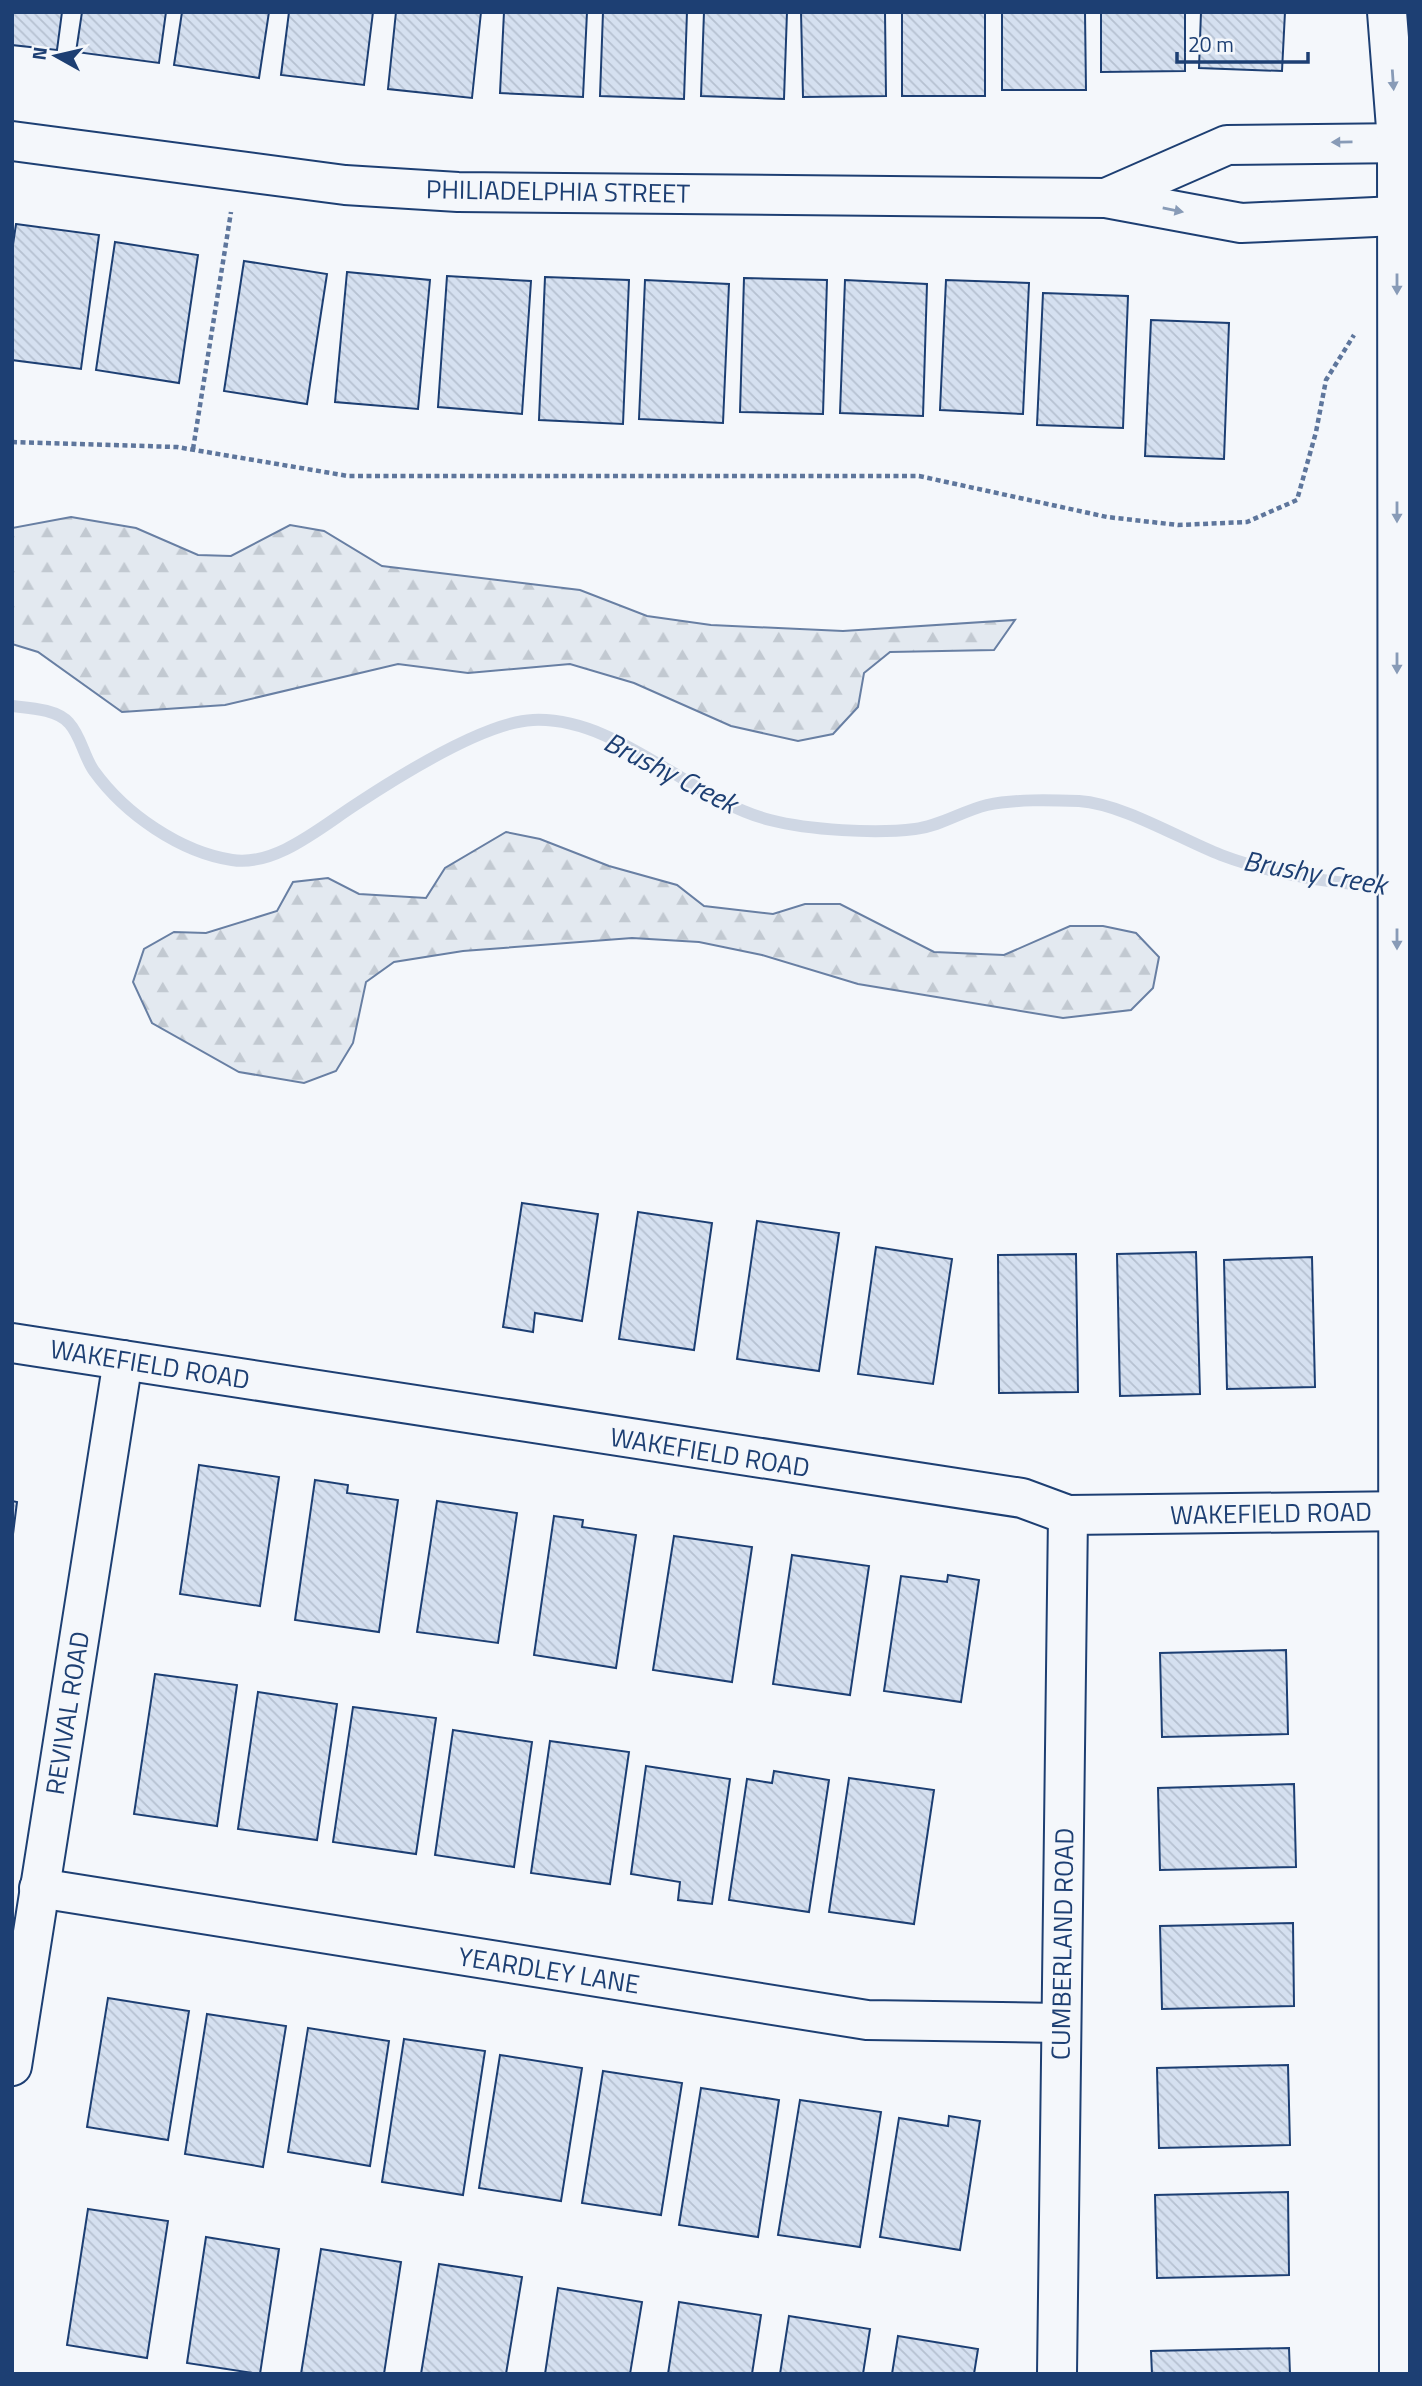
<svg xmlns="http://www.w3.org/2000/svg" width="1422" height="2386" font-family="'Titillium Web',sans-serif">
  <defs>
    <pattern id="forest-firs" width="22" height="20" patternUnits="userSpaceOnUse" patternTransform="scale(1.75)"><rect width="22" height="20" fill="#e3e9f0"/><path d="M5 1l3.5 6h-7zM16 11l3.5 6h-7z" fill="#c2c9d1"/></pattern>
    <pattern id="building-back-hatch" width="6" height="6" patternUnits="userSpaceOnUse" patternTransform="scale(1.75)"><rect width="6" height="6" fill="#d5e0f0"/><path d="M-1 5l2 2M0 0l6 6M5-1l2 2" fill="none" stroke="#b6c1d1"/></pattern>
  </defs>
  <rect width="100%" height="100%" fill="#f4f7fb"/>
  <g fill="url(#forest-firs)" stroke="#687fa3" stroke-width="2">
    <polygon points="71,517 136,528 198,555 231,556 290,525 324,531 382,566 580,590 647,616 711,625 843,631 1015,620 994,650 890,652 864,673 858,707 833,734 798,741 731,726 634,683 570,664 468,673 398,664 225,705 122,712 38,652 12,644 12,528"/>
    <polygon points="506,832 540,839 609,866 677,885 704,906 773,914 805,904 840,904 934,952 1004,955 1070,926 1103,926 1136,933 1159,957 1153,988 1131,1010 1063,1018 858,984 762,955 699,942 632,938 463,951 394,962 366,982 353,1043 336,1071 304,1083 239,1072 152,1023 133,982 144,949 174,932 206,933 277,911 293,882 328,878 359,894 426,898 445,868"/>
  </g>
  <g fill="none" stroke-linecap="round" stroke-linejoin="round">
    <path stroke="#cfd7e4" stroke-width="12" d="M12,706C30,708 57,709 69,723C81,736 84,757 94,771C125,814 180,852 232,860C275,867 321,827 355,805C396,778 484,722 533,720C617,716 691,800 770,820C809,830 875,834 915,829C941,826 962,811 987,805C1015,799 1050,800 1079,801C1123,804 1180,839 1221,855C1274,875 1337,884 1394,887"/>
  </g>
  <g fill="url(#building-back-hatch)" stroke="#1d3f73" stroke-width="2">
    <polygon points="12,12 62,12 57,50 12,45"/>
    <polygon points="82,12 166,12 159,63 76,52"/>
    <polygon points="182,12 269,12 259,78 174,65"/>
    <polygon points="289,12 373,12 364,85 281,75"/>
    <polygon points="396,12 481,12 472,98 388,89"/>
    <polygon points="504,12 587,12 583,97 500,93"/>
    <polygon points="603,12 687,12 684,99 600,96"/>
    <polygon points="704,12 787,12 784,99 701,96"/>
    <polygon points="801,12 885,12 886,96 803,97"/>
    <rect x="902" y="12" width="83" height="84"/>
    <polygon points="1002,12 1085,12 1086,90 1002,90"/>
    <polygon points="1101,12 1185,12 1185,71 1101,72"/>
    <polygon points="1201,12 1285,12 1282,71 1199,68"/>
    <polygon points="16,224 99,235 81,369 12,360 12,251"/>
    <polygon points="115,242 198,255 179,383 96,370"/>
    <polygon points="244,261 327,274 307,404 224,391"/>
    <polygon points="347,272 430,280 418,409 335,402"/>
    <polygon points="447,276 531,281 522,414 438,407"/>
    <polygon points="545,277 629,280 623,424 539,420"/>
    <polygon points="744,278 827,280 823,414 740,412"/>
    <polygon points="645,280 729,284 723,423 639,419"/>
    <polygon points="845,280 927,284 923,416 840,413"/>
    <polygon points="946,280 1029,283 1023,414 940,410"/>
    <polygon points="1043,293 1128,296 1123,428 1037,425"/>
    <polygon points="1151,320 1229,323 1224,459 1145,456"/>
    <polygon points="522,1203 598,1214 582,1321 535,1313 533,1332 503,1327"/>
    <polygon points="638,1212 712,1223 694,1350 619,1339"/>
    <polygon points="757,1221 839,1233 819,1371 737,1359"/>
    <polygon points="876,1247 952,1259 933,1384 858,1374"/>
    <polygon points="1196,1252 1200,1394 1120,1396 1117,1254"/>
    <polygon points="1076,1254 1078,1392 999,1393 998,1255"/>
    <polygon points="1312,1257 1315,1387 1227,1389 1224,1260"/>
    <polygon points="199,1465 279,1477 260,1606 180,1594"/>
    <polygon points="315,1480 348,1485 347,1493 398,1500 379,1632 295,1620"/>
    <polygon points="12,1501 17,1502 13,1534 12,1534"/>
    <polygon points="437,1501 517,1513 498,1643 417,1632"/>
    <polygon points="554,1516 583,1520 582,1527 636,1535 616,1668 534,1655"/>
    <polygon points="674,1536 752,1547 732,1682 653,1670"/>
    <polygon points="792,1555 869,1566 850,1695 773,1684"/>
    <polygon points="948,1575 979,1580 961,1702 884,1691 901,1576 947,1582"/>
    <polygon points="1286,1650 1288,1734 1162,1737 1160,1653"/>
    <polygon points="155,1674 237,1685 217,1826 134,1814"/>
    <polygon points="258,1692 337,1704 317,1840 238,1829"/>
    <polygon points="353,1707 436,1718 416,1854 333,1842"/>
    <polygon points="453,1730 532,1742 514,1867 435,1855"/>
    <polygon points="550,1741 629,1752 610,1884 531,1873"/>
    <polygon points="646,1766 730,1779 712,1904 678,1900 680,1882 631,1874"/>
    <polygon points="774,1771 829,1780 809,1912 729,1900 747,1779 772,1783"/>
    <polygon points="849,1778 934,1790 914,1924 829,1912"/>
    <polygon points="1294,1784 1296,1867 1160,1870 1158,1788"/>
    <polygon points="1293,1923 1294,2006 1162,2009 1160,1926"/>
    <polygon points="108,1998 189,2011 168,2140 87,2127"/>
    <polygon points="207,2014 286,2026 263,2167 185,2154"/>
    <polygon points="308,2028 389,2041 370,2166 288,2152"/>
    <polygon points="404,2039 485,2051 463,2195 382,2182"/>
    <polygon points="500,2055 582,2068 561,2201 479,2188"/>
    <polygon points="1288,2065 1290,2145 1159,2148 1157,2068"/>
    <polygon points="603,2071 682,2083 661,2215 582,2203"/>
    <polygon points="701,2088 779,2100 758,2237 679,2225"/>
    <polygon points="800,2100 881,2112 860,2247 778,2235"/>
    <polygon points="949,2116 980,2121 960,2250 880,2237 899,2118 948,2126"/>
    <polygon points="1288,2192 1289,2275 1157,2278 1155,2195"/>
    <polygon points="88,2209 168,2221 147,2358 67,2345"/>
    <polygon points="206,2237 279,2249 260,2374 187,2363"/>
    <polygon points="321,2249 401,2262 384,2374 301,2374"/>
    <polygon points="439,2264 522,2277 506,2374 421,2374"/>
    <polygon points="558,2288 642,2302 630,2374 545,2374"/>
    <polygon points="679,2302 761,2315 752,2374 668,2374"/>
    <polygon points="789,2316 870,2329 863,2374 780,2374"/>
    <polygon points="898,2336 978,2349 974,2374 892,2374"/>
    <polygon points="1289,2348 1290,2374 1152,2374 1151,2351"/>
  </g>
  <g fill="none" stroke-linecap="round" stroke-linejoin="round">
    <defs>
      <g id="street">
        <polyline points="12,141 345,185 458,192 1106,198 1241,223 1397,216 1410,211"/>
        <polyline points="1106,198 1227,145 1410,143"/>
        <polyline points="12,1343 1022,1498 1068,1515 1410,1511"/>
        <polyline points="39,1888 867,2020 1061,2023"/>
        <polyline points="12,2066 123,1360"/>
        <polyline points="1057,2374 1068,1515"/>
      </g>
      <polyline id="secondary" points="1387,12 1397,141 1399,2374"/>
    </defs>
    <use href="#street" stroke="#1d3f73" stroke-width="42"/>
    <use href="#secondary" stroke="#1d3f73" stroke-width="42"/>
    <g stroke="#5e769c" stroke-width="4.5" stroke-dasharray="5 3.5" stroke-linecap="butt">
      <polyline points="12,442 177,447 348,476 919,476 1107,517 1178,525 1247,522 1297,500 1316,432 1326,380 1354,335"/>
      <polyline points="193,449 231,212"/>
    </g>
    <use href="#street" stroke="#f4f7fb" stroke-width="38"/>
    <use href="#secondary" stroke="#f4f7fb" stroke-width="38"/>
  </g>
  <defs><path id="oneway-solid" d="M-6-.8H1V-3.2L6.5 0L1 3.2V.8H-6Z" transform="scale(1.75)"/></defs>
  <g fill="#889bb7">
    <use href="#oneway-solid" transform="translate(1393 80) rotate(86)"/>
    <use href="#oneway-solid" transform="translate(1342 142) rotate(179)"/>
    <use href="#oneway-solid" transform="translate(1173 210) rotate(11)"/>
    <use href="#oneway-solid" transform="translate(1397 284) rotate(90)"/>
    <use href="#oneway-solid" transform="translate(1397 512) rotate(90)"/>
    <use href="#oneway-solid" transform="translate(1397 663) rotate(90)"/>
    <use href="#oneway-solid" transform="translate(1397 939) rotate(90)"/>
  </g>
  <g text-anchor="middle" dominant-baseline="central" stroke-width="5" stroke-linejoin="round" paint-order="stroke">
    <g font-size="26" fill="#1d3f73" stroke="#f4f7fb">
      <text transform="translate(558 191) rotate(1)">PHILIADELPHIA STREET</text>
      <text transform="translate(150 1364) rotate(9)">WAKEFIELD ROAD</text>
      <text transform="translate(710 1452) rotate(9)">WAKEFIELD ROAD</text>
      <text transform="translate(1271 1513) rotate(-1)">WAKEFIELD ROAD</text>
      <text transform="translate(67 1713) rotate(-81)">REVIVAL ROAD</text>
      <text transform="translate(1062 1944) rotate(-89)">CUMBERLAND ROAD</text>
      <text transform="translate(549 1970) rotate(9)">YEARDLEY LANE</text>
    </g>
    <g font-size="28" font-style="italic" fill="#1d3f73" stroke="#f4f7fb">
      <text transform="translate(671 772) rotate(27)">Brushy Creek</text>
      <text transform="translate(1315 872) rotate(10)">Brushy Creek</text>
    </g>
  </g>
  <rect width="1422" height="2386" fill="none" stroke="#1d3f73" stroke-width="28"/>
  <g transform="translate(56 56) rotate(278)" stroke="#f4f7fb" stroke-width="5" paint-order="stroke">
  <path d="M0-5L12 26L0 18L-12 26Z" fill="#1d3f73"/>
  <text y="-10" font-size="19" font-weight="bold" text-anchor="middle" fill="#1d3f73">N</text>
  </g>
  <path d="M1177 52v10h131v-10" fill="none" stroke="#1d3f73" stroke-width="3.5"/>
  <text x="1188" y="52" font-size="21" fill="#1d3f73" stroke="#f4f7fb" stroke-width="5" paint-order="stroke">20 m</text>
</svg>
